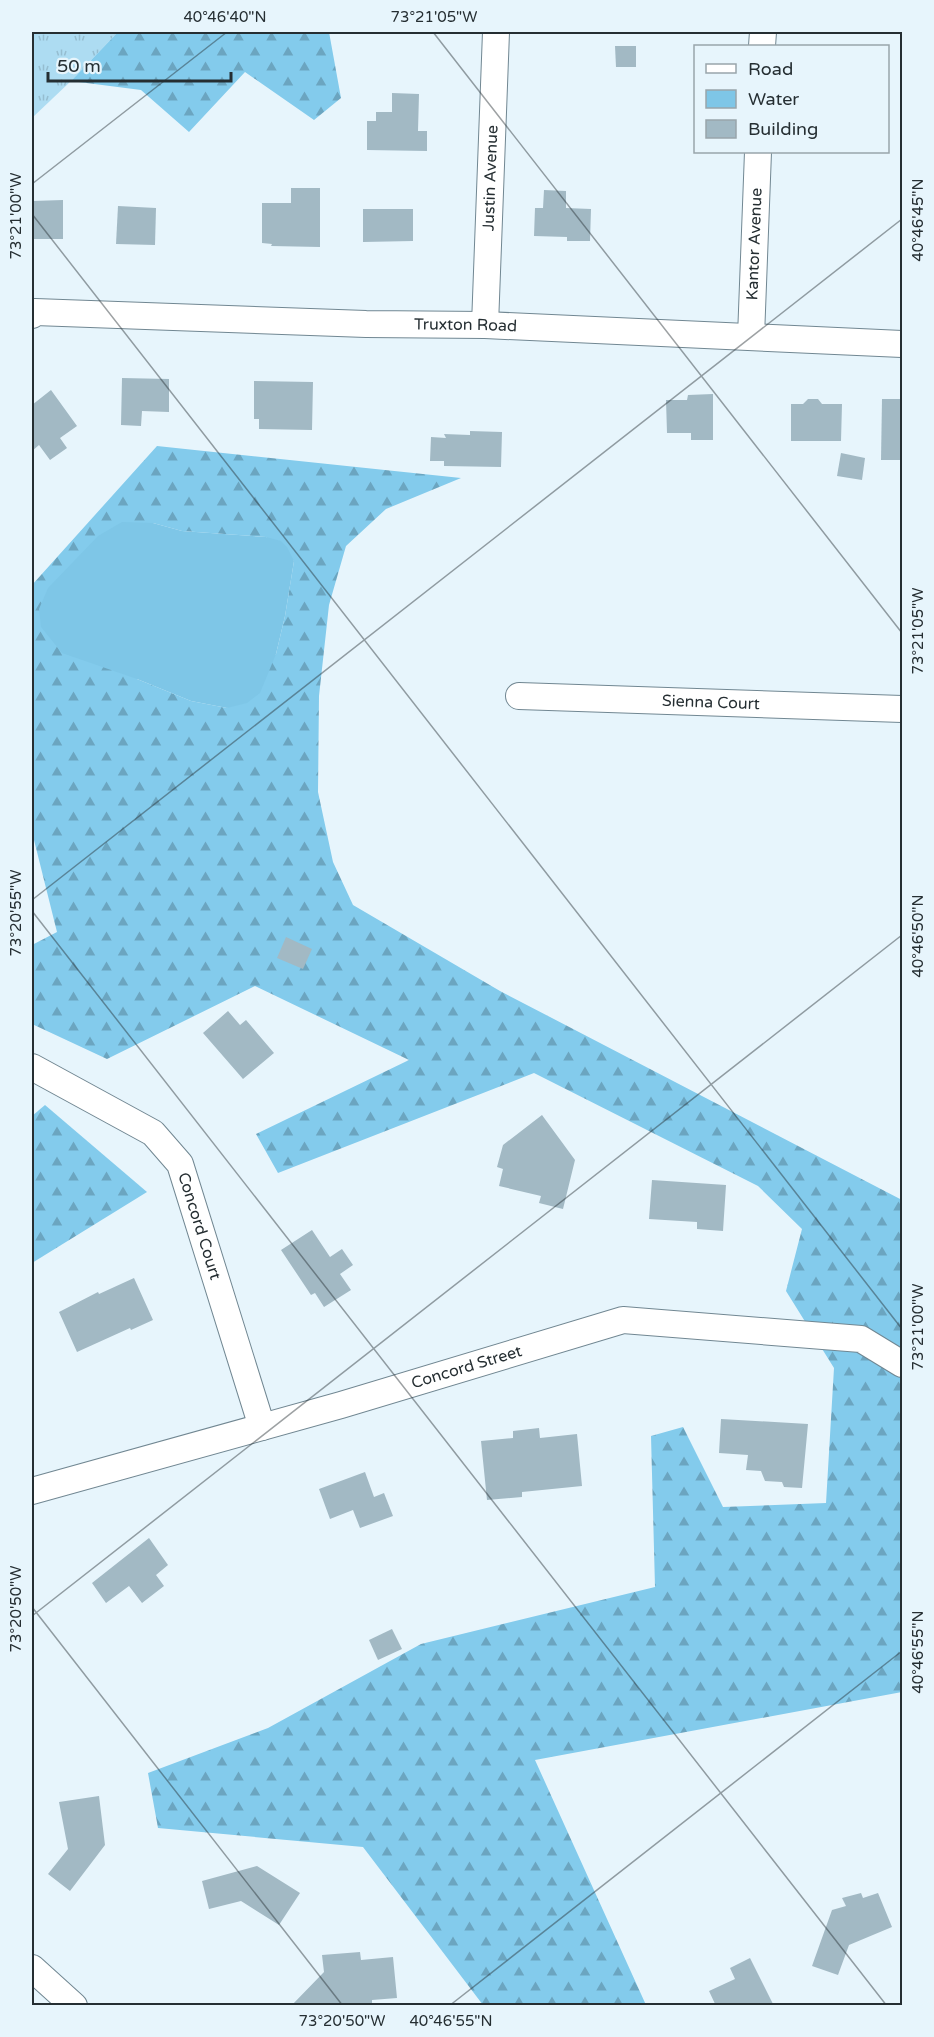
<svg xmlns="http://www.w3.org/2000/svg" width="934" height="2037" font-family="'Varela Round',sans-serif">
  <defs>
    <pattern id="grass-tufts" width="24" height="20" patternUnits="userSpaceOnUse" patternTransform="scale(1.5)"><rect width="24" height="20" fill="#addcf2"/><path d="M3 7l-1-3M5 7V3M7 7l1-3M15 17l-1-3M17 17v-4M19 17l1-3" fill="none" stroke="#95bdd0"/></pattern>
    <pattern id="forest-firs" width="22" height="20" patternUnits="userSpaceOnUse" patternTransform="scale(1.5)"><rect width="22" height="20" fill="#83cbec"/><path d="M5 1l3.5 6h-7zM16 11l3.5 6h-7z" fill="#6ba5c0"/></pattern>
  </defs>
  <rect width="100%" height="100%" fill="#e7f5fc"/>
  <polygon fill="url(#grass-tufts)" points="32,32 118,32 71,81 32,118"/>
  <g fill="url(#forest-firs)" fill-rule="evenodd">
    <polygon points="118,32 329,32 341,98 314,120 245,72 189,132 141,90 71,81"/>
    <path d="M157,446L461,478L386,509L346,546L329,605L319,696L318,792L333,862L353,905L500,991L902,1200V1692L535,1760L646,2005H483L363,1847L158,1828L148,1773L268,1728L421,1644L655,1587L651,1436L683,1427L723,1507L826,1503L834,1368L786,1291L802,1229L758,1186L534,1073L278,1173L256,1134L409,1060L255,986L107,1059L32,1024V945L57,932L32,832V585ZM153,523L182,531L266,537L294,561L285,616L276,654L227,708L191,701L137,679Z"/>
    <polygon points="45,1105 147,1192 32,1263 32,1116"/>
  </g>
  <polygon fill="#7ec6e7" points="122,522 153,523 182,531 266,537 281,541 287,547 294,561 285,616 276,654 260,693 247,703 227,708 191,701 137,679 62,653 41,627 39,609 48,588 98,536"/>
  <g fill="#a2b9c4">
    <polygon points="615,46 636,46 636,67 616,67"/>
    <polygon points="392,93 419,94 418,131 427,131 427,151 367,150 367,121 376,121 376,112 392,112"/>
    <polygon points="291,188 320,188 320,247 271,246 272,244 262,243 262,203 291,203"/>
    <polygon points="544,190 566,191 566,208 591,209 590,241 567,241 567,237 534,236 535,208 543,208"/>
    <polygon points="63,200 63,239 32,239 32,201"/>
    <polygon points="118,206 156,208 155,245 116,244"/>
    <polygon points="363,209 413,209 413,241 363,242"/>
    <polygon points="122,378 169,379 169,412 142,411 141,426 121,425"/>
    <polygon points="254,381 313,382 312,430 259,429 259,419 254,419"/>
    <polygon points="51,390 77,426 60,438 67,448 50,460 39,445 32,451 32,405"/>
    <polygon points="713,394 713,440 691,440 691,433 667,433 666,400 687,400 688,395"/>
    <polygon points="808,399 818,399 822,404 842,404 841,441 791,441 791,404 803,404"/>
    <polygon points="882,399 903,399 903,460 881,460"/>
    <polygon points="470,431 502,432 501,467 444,466 444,461 430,461 431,437 446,438 444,434 470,435"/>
    <polygon points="841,453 865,458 862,480 837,476"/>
    <polygon points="286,937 312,949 303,969 277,958"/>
    <polygon points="228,1011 240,1025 246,1020 274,1053 243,1079 203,1033"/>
    <polygon points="542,1115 575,1160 563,1209 539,1203 541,1196 499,1186 503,1169 497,1167 503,1145"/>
    <polygon points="652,1180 726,1185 723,1231 697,1229 697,1222 649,1219"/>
    <polygon points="312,1230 330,1257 342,1249 353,1265 340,1274 351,1290 324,1307 315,1293 311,1295 281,1250"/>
    <polygon points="134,1278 153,1320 131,1330 130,1328 77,1352 59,1312 98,1292 99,1294"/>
    <polygon points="721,1419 808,1424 802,1488 784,1487 782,1482 765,1481 761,1471 746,1470 748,1455 719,1453"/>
    <polygon points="539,1428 540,1438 577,1434 582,1486 522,1492 522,1497 487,1500 481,1441 513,1438 513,1431"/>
    <polygon points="365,1472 374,1497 384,1493 393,1516 360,1528 353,1510 330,1519 319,1489"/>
    <polygon points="149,1538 168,1565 156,1575 164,1586 142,1603 129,1586 106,1603 92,1583"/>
    <polygon points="392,1629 402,1649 378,1660 369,1640"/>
    <polygon points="99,1796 105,1845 70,1891 48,1874 68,1849 59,1802"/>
    <polygon points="257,1866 300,1893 279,1925 241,1901 209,1909 202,1881"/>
    <polygon points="861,1893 863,1898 878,1893 892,1927 849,1945 838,1975 812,1966 832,1910 846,1906 842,1898"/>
    <polygon points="360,1952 361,1960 393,1957 397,1998 372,2000 372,2003 348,2006 291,2006 324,1972 322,1955"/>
    <polygon points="750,1958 774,2006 716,2006 709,1991 735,1979 730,1968"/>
  </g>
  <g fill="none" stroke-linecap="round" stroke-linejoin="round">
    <defs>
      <g id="street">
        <polyline points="762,46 763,32"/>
        <path id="s1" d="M32,315L35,312L366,324L485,325L902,344"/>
        <path id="s2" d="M485,325L496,32"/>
        <path id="s3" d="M751,337L758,152"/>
        <path id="s4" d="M519,696L902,709"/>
        <path id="s5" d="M32,1067L153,1133L180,1164L262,1427"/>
        <path id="s6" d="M32,1491L341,1405L623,1320L861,1339L902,1364"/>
        <polyline points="32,1968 74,2006"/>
      </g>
    </defs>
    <use href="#street" stroke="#718792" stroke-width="28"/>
    <use href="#street" stroke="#fff" stroke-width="26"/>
  </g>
  <path fill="none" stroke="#252e32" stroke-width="1.5" stroke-opacity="0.45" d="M433,32L902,633M32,184L227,32M32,214L902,1329M32,900L902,219M32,911L887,2006M32,1607L343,2006M32,1616L902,935M449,2006L902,1651"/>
  <g text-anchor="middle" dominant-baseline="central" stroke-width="4.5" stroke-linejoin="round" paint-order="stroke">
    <g font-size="16" fill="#252e32" stroke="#e7f5fc">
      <text stroke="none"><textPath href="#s2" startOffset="147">Justin Avenue</textPath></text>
      <text stroke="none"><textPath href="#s3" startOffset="93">Kantor Avenue</textPath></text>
      <text stroke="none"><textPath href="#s1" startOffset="435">Truxton Road</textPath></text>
      <text stroke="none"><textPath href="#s4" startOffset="192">Sienna Court</textPath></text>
      <text stroke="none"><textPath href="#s5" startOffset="244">Concord Court</textPath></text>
      <text stroke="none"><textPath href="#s6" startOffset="452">Concord Street</textPath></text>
    </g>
  </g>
  <rect width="934" height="2037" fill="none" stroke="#e7f5fc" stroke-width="66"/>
  <rect x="694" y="45" width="195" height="108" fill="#e7f5fc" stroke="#99a5ab" stroke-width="1.5"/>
  <rect x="706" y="64" width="30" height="9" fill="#ffffff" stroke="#99a5ab" stroke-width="1.5"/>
  <text x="748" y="75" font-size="18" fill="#252e32">Road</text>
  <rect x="706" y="90" width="30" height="18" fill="#7ec6e7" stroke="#99a5ab" stroke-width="1.5"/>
  <text x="748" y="105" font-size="18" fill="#252e32">Water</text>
  <rect x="706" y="120" width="30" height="18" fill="#a2b9c4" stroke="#99a5ab" stroke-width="1.5"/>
  <text x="748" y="135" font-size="18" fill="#252e32">Building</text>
  <path d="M48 72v9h183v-9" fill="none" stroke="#252e32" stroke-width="3"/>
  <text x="57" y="72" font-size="18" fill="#252e32" stroke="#e7f5fc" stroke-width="4.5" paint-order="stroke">50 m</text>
  <rect x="33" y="33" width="868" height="1971" fill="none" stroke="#252e32" stroke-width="2"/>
  <g font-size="15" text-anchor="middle" fill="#252e32">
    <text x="225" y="22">40°46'40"N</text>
    <text x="434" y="22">73°21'05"W</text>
    <text transform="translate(16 216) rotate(-90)" y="5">73°21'00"W</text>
    <text transform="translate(918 220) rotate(-90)" y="5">40°46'45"N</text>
    <text transform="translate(918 631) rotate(-90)" y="5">73°21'05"W</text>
    <text transform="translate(16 913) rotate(-90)" y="5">73°20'55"W</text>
    <text transform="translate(918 936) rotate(-90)" y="5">40°46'50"N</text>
    <text transform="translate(918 1327) rotate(-90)" y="5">73°21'00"W</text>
    <text transform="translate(16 1609) rotate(-90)" y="5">73°20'50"W</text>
    <text transform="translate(918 1652) rotate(-90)" y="5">40°46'55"N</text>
    <text x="342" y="2026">73°20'50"W</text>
    <text x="451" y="2026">40°46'55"N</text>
  </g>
</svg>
